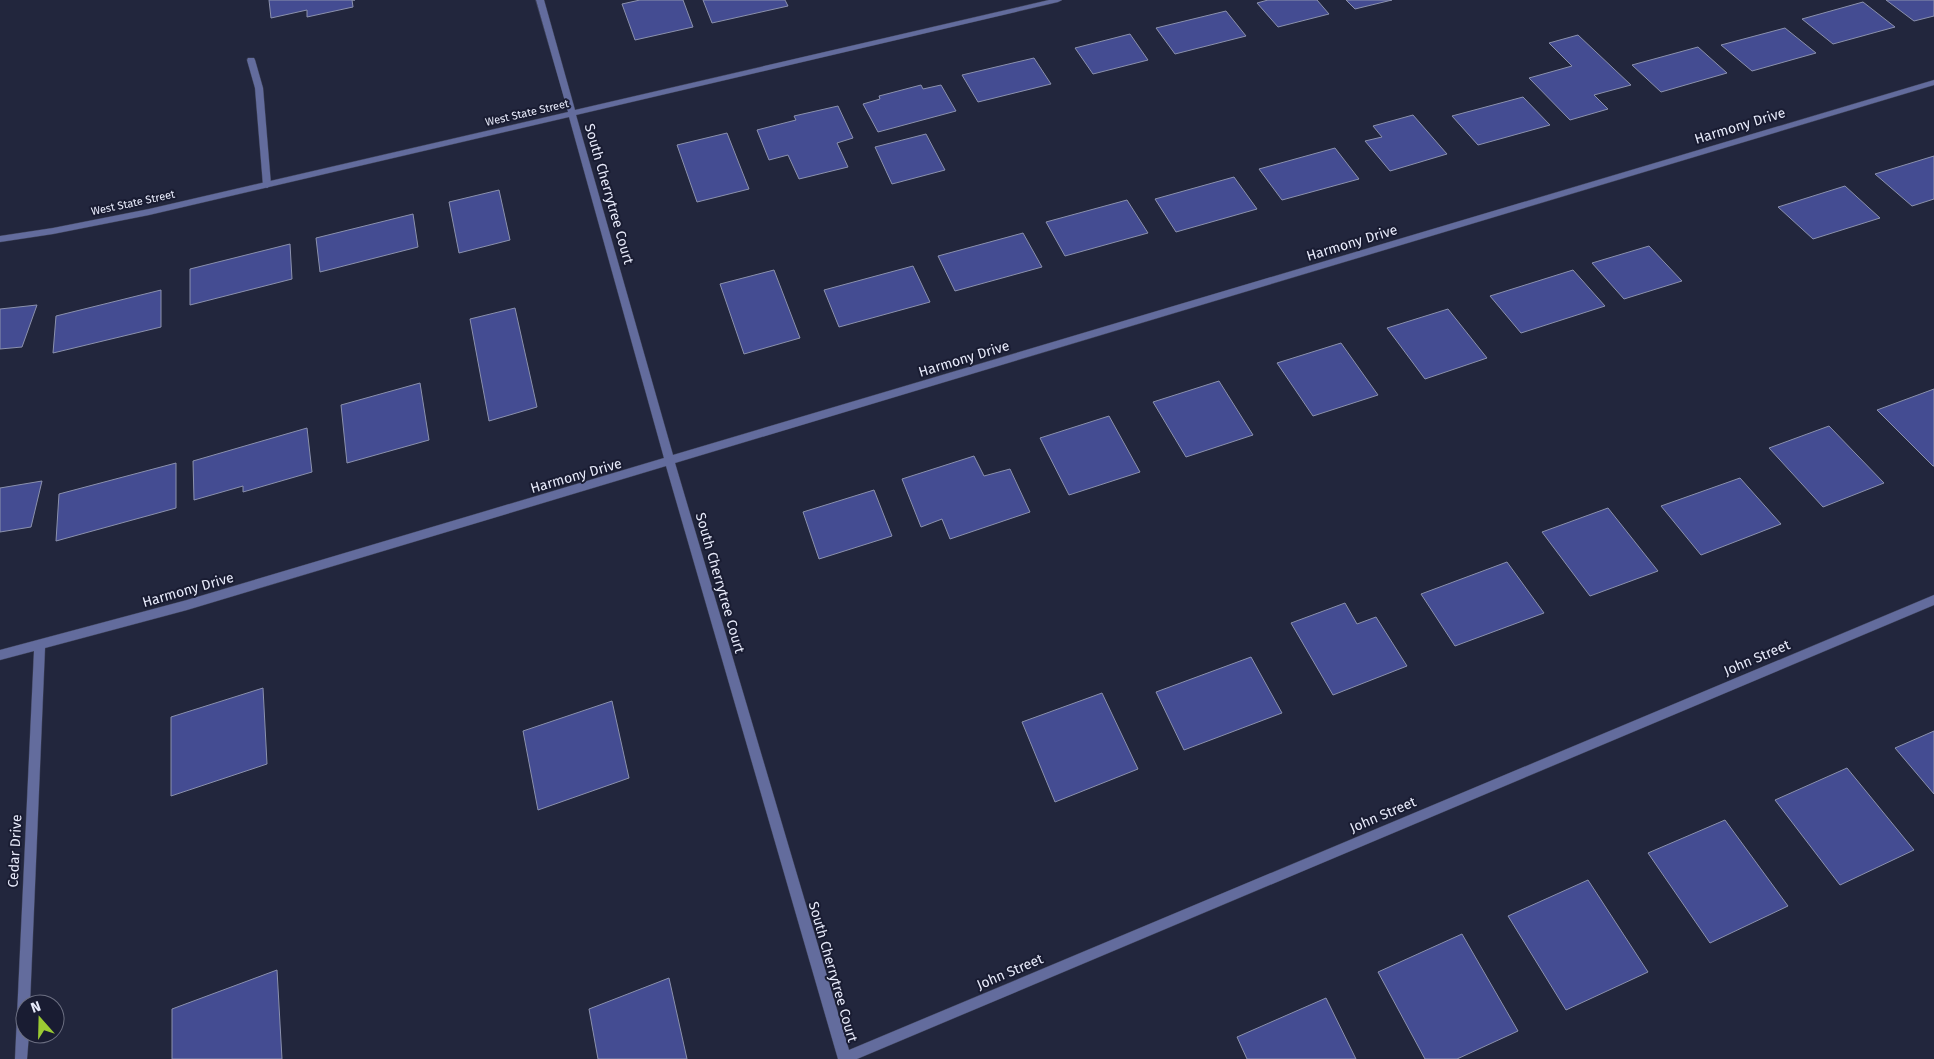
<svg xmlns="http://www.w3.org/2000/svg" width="1934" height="1059" font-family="'Fira Sans',sans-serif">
  <rect width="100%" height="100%" fill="#22263d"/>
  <g fill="#444c92" stroke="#8b91ad">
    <polygon points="269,0 355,0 352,0 353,7 307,17 307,10 271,18"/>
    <polygon points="640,0 683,0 693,27 635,40 622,4"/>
    <polygon points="703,0 785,0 788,6 712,23"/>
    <polygon points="1268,0 1317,0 1329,14 1278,27 1257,3"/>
    <polygon points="1346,0 1392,0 1355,9"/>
    <polygon points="1886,0 1934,0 1934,16 1914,21"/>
    <polygon points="1863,2 1895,27 1833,44 1802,19"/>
    <polygon points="1226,11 1246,36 1175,54 1156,28"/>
    <polygon points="1785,28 1816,53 1752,71 1721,45"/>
    <polygon points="1130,34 1148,60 1093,74 1075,48"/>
    <polygon points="1578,35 1631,85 1594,95 1608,109 1570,120 1529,78 1572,66 1549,43"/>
    <polygon points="1698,47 1727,73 1661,92 1632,65"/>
    <polygon points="1034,58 1051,84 978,102 962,75"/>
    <polygon points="921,85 923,89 941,85 956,111 878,132 863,104 880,99 879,96"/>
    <polygon points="1523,97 1550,125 1478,145 1452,116"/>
    <polygon points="838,106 853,138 837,143 848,167 799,179 788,155 769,160 757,130 796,120 794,116"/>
    <polygon points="1413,115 1447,154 1390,171 1365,141 1382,137 1373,126"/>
    <polygon points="727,133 749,189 697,202 677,145"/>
    <polygon points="926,134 945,170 892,184 875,147"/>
    <polygon points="1335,148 1359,179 1282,200 1259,169"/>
    <polygon points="1934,156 1934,199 1912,206 1875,174"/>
    <polygon points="1234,177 1257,209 1176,232 1155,199"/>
    <polygon points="1845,186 1880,218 1813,239 1778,207"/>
    <polygon points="499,190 510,240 459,253 449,202"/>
    <polygon points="1127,200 1148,233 1065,256 1046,222"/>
    <polygon points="413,214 418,247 320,272 316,238"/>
    <polygon points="1023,233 1042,267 955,291 938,256"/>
    <polygon points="290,244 292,279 190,305 190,269"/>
    <polygon points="1649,246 1682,281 1624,299 1592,263"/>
    <polygon points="913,266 930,302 839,327 824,290"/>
    <polygon points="774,270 800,338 744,354 720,284"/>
    <polygon points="1573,270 1605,306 1521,333 1490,296"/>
    <polygon points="161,290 161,327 53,353 56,316"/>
    <polygon points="37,305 22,347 0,349 0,309"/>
    <polygon points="515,308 537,407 489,421 470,319"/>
    <polygon points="1448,309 1487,358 1425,379 1387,328"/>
    <polygon points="1341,343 1378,395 1313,416 1277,363"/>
    <polygon points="1219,381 1253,435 1186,457 1153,402"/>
    <polygon points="420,383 429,440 347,463 341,405"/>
    <polygon points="1934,389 1934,466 1933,466 1877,410"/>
    <polygon points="1109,416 1140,472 1069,495 1040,438"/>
    <polygon points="1829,426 1884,483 1823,507 1769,448"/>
    <polygon points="307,428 312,472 243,492 243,486 194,500 193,461"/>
    <polygon points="974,456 984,476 1010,469 1030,512 950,539 942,519 921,527 902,479"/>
    <polygon points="176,463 176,508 56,541 59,494"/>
    <polygon points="1740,478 1781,524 1701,555 1661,506"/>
    <polygon points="42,481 31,527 0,532 0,488"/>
    <polygon points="874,490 892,536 819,559 803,512"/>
    <polygon points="1608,508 1658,571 1590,596 1542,532"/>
    <polygon points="1507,562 1544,613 1455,646 1421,594"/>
    <polygon points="1345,603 1357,624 1376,617 1407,666 1333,695 1291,623"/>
    <polygon points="1251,657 1282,713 1184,750 1156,692"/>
    <polygon points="263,688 267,764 171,796 171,717"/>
    <polygon points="1102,693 1138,769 1055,802 1022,722"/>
    <polygon points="612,701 629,778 538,810 523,731"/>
    <polygon points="1934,731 1934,794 1895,748"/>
    <polygon points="1847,768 1914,850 1840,885 1775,800"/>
    <polygon points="1725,820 1788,906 1710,943 1648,853"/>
    <polygon points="1588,880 1648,972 1566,1010 1508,916"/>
    <polygon points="1462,934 1518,1031 1457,1059 1425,1059 1378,972"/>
    <polygon points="277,970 282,1059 172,1059 172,1009"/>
    <polygon points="669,978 687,1059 598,1059 589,1009"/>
    <polygon points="1326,998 1356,1059 1247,1059 1237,1037"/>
  </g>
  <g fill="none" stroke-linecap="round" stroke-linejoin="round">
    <defs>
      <polygon id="service" points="248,58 254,58 255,60 263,88 271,185 267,188 263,185 255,88 247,60"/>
      <polygon id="minor" points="536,0 544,0 575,110 1049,0 1062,0 1058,2 576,115 673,455 1934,80 1934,85 675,463 849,1050 1934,595 1934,605 857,1059 838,1059 666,466 187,610 45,648 30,1004 25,1004 25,1034 29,1034 27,1059 15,1059 34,651 0,660 0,650 187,600 664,458 569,117 149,215 53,234 0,242 0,236 53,228 149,209 568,112"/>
    </defs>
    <use href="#service" stroke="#3e4258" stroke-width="1"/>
    <use href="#minor" stroke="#3e4258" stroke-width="1"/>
    <use href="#service" fill="#636c9d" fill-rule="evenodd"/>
    <use href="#minor" fill="#636c9d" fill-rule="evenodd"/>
  </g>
  <g text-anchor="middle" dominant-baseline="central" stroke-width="4" stroke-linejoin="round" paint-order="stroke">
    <g font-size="11" fill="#e8ebfb" stroke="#191c32">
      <text transform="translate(527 113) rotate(-13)">West State Street</text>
      <text transform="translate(133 203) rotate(-12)">West State Street</text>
    </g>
    <g font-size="14" fill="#e8ebfb" stroke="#191c32">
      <text transform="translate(1740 126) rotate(-17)">Harmony Drive</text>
      <text transform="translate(609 194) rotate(74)">South Cherrytree Court</text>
      <text transform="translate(1352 243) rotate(-17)">Harmony Drive</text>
      <text transform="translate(964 359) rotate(-17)">Harmony Drive</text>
      <text transform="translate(576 476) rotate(-16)">Harmony Drive</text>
      <text transform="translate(720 583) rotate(74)">South Cherrytree Court</text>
      <text transform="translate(188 590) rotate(-16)">Harmony Drive</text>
      <text transform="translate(1757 658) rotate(-23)">John Street</text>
      <text transform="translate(1383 815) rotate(-23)">John Street</text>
      <text transform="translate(15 851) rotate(-87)">Cedar Drive</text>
      <text transform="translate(833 972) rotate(74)">South Cherrytree Court</text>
      <text transform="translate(1010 972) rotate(-23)">John Street</text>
    </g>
  </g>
  <g transform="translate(40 1019) rotate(340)"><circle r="24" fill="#191c32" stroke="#6c6f82"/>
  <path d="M0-4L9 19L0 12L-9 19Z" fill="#9bcb33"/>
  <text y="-8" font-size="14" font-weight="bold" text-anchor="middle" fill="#e8ebfb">N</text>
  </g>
</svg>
